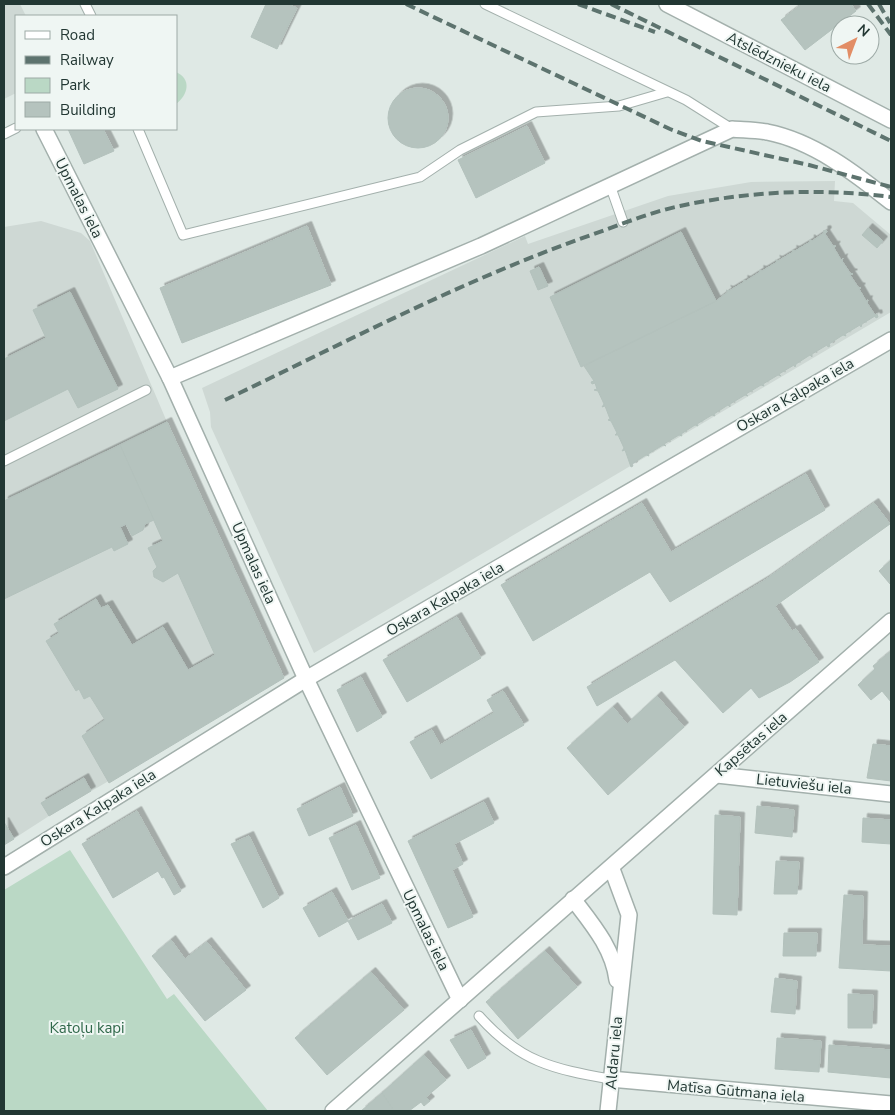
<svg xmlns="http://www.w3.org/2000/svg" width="895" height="1115" font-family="'Nunito Sans',sans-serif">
  <defs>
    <filter id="shadow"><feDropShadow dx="4.5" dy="-4.5" stdDeviation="0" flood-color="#0004"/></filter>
  </defs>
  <rect width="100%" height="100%" fill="#dfe9e5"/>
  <g fill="#ced8d4">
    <polygon points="4,4 20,4 26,16 16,16 16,93 4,99"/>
    <polygon points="835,181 834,201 853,203 891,235 891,312 314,653 211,427 210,412 202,388 525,236 528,244 668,196 751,182"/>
    <polygon points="41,221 81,233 90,241 167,422 284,678 49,816 4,845 4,227"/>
  </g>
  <g fill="#bad8c5">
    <path d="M176,72C192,79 188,95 176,104Z"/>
    <polygon points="70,850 167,999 174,994 268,1111 4,1111 4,890"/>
  </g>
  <g fill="#b5c3be" stroke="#b3c1bc" filter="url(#shadow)">
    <polygon points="266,4 287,4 297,8 277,49 251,37"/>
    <polygon points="802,4 851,4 856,11 805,50 781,20"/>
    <circle cx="418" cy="118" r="30"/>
    <polygon points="527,126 545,163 476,198 458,160"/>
    <polygon points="68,129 103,129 114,151 84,164"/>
    <polygon points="307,226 331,285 182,343 160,288"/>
    <polygon points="868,228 883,241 877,248 862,235"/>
    <polygon points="826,230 827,232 825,234 833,246 836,246 834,248 841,260 843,258 842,261 850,273 853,274 850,275 858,287 861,288 859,289 866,301 868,300 867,303 875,315 877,314 878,317 876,318 875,316 862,324 861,327 860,325 845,334 846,336 843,335 829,344 830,346 828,347 827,345 812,354 812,357 810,355 796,364 795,367 794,365 779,374 781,376 778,375 763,384 764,386 761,385 746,394 748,396 745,395 730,404 730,407 728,405 714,414 715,416 712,415 697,424 698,426 695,425 681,434 682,436 679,435 664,444 666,446 663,445 648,454 649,456 646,455 632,464 633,466 631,467 625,450 622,451 624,448 618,435 615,435 617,433 611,421 608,420 610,419 605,406 602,407 604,404 598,391 594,390 597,389 595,383 592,384 591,382 594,381 584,366 716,301 728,292 726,290 729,291 744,282 743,280 746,281 760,272 759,270 762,271 777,262 775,260 778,261 793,252 792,250 795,251 810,242 810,239 812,241 824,233 823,231"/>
    <polygon points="681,232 716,301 581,367 550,297"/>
    <polygon points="539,267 548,286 538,290 530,271"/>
    <polygon points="70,292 118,389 78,408 68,389 4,421 4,359 46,338 33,310"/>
    <polygon points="167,422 284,678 109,783 82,736 105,720 90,696 84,699 79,689 76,691 46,641 59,633 54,624 96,599 101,608 108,605 132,645 163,627 188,670 215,655 178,573 163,582 154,577 153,571 157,567 148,548 163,541 120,445"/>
    <polygon points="120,445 154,520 145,524 143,530 132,536 126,524 120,527 128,544 114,551 112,547 4,599 4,501"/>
    <polygon points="806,474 825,510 670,602 650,572 533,641 501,585 642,503 671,552"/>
    <polygon points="874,503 890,524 775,606 792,631 796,629 819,662 790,682 759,698 751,688 723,713 675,660 597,706 587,687 765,580"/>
    <polygon points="891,560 891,583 890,584 879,571"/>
    <polygon points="457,617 481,658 407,702 383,660"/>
    <polygon points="891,651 891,702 882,691 871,700 858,685 875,669 873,666"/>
    <polygon points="361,677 382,717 357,732 337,690"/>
    <polygon points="503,691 524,725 431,779 410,742 432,730 440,745 494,713 487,700"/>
    <polygon points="657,696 684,727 608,795 567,748 613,707 627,724"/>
    <polygon points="873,744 891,746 891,781 867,778"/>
    <polygon points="84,778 91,791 49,816 41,803"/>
    <polygon points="340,787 353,816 309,836 297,809"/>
    <polygon points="484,802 494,823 454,844 463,864 452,870 473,917 448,928 408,841"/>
    <polygon points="757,806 794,810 792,837 755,833"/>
    <polygon points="137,811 181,891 174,895 164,877 162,878 158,871 113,898 82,844"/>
    <polygon points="715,815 740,817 737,915 713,914"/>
    <polygon points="863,818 891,820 891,844 862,842"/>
    <polygon points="4,822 14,839 4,845"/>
    <polygon points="356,825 380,878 352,890 329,838"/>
    <polygon points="249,836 279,898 263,908 231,844"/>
    <polygon points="776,861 799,862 797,894 774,894"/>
    <polygon points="332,892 348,921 319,937 303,908"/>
    <polygon points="844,895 863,896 862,945 891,946 891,971 839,968"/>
    <polygon points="382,904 392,923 358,940 348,921"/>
    <polygon points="784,933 817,933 816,956 783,956"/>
    <polygon points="171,940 185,959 207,942 246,990 205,1021 152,956"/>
    <polygon points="545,951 577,987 518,1039 486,1002"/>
    <polygon points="371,972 404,1010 327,1075 295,1038"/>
    <polygon points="775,978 797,981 795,1014 771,1012"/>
    <polygon points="848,994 873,995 872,1028 848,1028"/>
    <polygon points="471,1030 486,1058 468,1069 450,1040"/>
    <polygon points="777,1038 821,1041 819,1072 775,1069"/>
    <polygon points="829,1045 891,1050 891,1078 828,1072"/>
    <polygon points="424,1055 446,1080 426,1097 430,1101 424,1106 421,1102 409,1111 394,1111 382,1093"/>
    <polygon points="382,1093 394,1111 361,1111"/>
  </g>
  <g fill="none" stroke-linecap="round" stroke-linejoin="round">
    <defs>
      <g id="lane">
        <polyline points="85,4 91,16"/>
        <polyline points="485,4 686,100 732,129"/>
        <polyline points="138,129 183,235 420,177 460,150 536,112 619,106 667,92"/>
        <polyline points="4,134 16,128"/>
        <polyline points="610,185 623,222"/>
        <polyline points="4,461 146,390"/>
        <path d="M479,1016C520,1062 553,1069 610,1079"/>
      </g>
      <g id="street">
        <polyline points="667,4 891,120"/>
        <polyline points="44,129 170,378 306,679 460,1000"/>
        <path d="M170,378L481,246L732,129C743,130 755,130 767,132C813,141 855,173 891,202"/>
        <polyline points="717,775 891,794"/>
        <polyline points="4,867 306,679 891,340"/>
        <path d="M573,899C592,924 613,948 617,980"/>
        <polyline points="610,1079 891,1104"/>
        <polyline points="333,1111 891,621"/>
        <polyline points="608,1111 629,915 612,869"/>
      </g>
    </defs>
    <use href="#lane" stroke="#a3b0ac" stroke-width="11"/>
    <use href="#street" stroke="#a3b0ac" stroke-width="18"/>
    <use href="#lane" stroke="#fff" stroke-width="9"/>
    <use href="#street" stroke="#fff" stroke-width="15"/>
    <g stroke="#5d736e" stroke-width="4" stroke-dasharray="10 5" stroke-linecap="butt">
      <polyline points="406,4 670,129 702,141 809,165 891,187"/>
      <polyline points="578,4 655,32"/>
      <polyline points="611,4 891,141"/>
      <polyline points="868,4 891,35"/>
      <polyline points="879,4 890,23"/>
      <path d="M225,400C346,342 467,278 594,234C622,224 651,212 680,206C749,191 822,188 891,197"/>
    </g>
  </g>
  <g text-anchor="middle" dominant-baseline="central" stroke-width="4" stroke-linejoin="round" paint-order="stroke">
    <g font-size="15" fill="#223733" stroke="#eff6f3">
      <text transform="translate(779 62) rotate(27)">Atslēdznieku iela</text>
      <text transform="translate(79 198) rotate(63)">Upmalas iela</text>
      <text transform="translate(795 395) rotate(-30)">Oskara Kalpaka iela</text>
      <text transform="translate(254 563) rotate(66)">Upmalas iela</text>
      <text transform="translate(445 599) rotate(-30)">Oskara Kalpaka iela</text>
      <text transform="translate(751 744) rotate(-41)">Kapsētas iela</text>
      <text transform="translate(804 784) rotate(6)">Lietuviešu iela</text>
      <text transform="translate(98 808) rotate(-32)">Oskara Kalpaka iela</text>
      <text transform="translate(426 930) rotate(64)">Upmalas iela</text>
      <text transform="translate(614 1053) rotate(-85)">Aldaru iela</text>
      <text transform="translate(736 1091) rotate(5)">Matīsa Gūtmaņa iela</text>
    </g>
    <g font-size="15" fill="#31694b" stroke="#eff6f3">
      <text x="87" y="1028">Katoļu kapi</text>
    </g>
  </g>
  <rect width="895" height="1115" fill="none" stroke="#223733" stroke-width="10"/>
  <rect x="15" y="15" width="162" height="115" fill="#eff6f3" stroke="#9daaa6"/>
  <rect x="25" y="31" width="25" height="8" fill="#ffffff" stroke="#9daaa6"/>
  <text x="60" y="40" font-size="15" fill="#223733">Road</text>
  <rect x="25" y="56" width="25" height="8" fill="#5d736e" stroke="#9daaa6"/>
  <text x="60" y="65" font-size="15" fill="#223733">Railway</text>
  <rect x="25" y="78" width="25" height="15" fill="#bad8c5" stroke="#9daaa6"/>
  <text x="60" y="90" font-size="15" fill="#223733">Park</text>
  <rect x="25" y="102" width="25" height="15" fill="#b5c3be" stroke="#9daaa6"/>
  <text x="60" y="115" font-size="15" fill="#223733">Building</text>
  <g transform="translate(855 40) rotate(42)"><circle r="24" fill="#eff6f3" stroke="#9daaa6"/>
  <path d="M0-4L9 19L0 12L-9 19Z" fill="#e28d65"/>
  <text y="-8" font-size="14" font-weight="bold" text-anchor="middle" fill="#223733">N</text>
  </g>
</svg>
